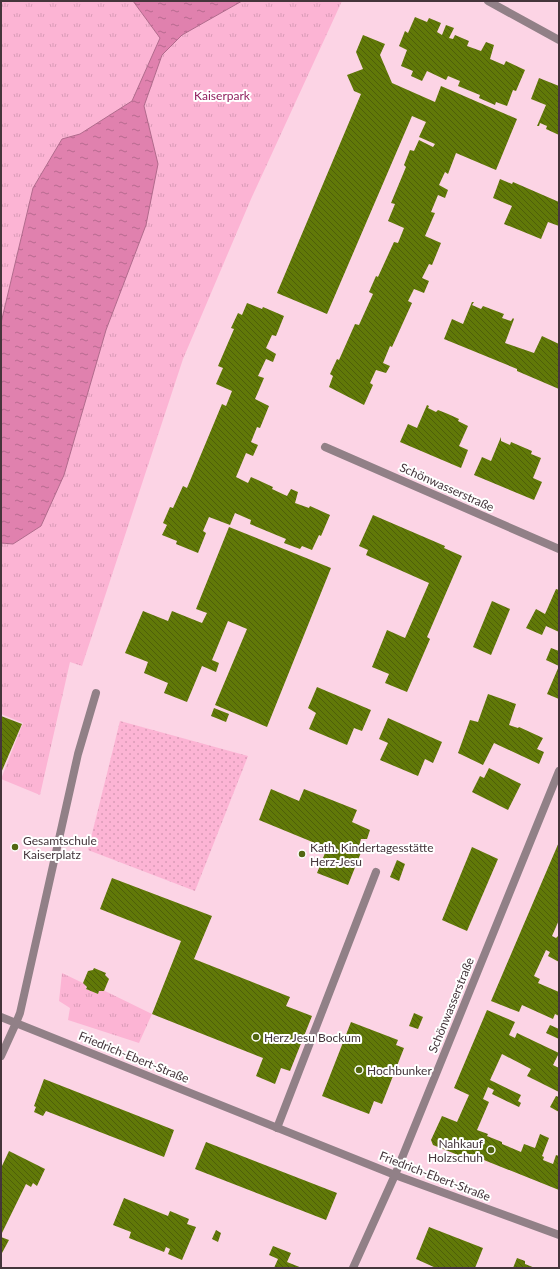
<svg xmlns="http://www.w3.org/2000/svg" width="560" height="1269" font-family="Lato,sans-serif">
  <defs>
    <pattern id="grass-dots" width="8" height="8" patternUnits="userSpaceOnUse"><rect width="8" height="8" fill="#fcb4d4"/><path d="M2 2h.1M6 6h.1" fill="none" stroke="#d99bb7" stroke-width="1.8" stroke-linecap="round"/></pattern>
    <pattern id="park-tufts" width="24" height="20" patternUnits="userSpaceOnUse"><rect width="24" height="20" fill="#fcb4d4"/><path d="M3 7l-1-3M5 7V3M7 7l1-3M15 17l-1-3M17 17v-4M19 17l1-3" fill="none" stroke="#d99bb7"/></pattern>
    <pattern id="water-ripples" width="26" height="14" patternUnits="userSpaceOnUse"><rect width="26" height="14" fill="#e081ae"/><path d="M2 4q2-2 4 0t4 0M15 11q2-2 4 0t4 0" fill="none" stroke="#b76a8f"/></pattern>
    <pattern id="building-back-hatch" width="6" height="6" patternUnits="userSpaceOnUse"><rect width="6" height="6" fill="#617908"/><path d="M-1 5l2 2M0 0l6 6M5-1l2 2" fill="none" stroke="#4e5f0a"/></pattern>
  </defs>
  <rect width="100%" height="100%" fill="#fcd4e5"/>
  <polygon fill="url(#grass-dots)" points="120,721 248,756 195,891 88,850"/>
  <g fill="url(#park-tufts)">
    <polygon points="1,1 133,1 160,38 132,101 80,134 62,139 33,188 1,323"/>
    <polygon points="242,1 342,1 251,199 183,359 82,666 70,662 40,795 1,779 23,723 1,714 1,543 13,544 41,526 64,475 106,330 146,225 144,106 162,55 182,35"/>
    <polygon points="62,973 85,984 86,989 98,994 99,991 103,990 152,1014 139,1043 68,1020 70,1008 59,1001"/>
  </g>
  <polygon fill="url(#water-ripples)" stroke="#b16a8c" points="133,1 242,1 182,35 162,55 144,106 158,164 146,225 106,330 64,475 41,526 13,544 1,543 1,323 33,188 62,139 80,134 132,101 160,38"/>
  <g fill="url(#building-back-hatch)">
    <polygon points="415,17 427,22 429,18 441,23 437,32 442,35 446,25 454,28 449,38 453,39 455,35 469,41 467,46 481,51 486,42 494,45 490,59 504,65 506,61 525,70 516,91 513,90 507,106 496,102 495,105 479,98 480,95 458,86 460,81 448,76 446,80 427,71 422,81 411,76 413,71 401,66 407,50 399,46 405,31 408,33"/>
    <polygon points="363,35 385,44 380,55 392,83 435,102 441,86 517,119 496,170 456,153 448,174 445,172 439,185 448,190 445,198 438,195 431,212 435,213 425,236 441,243 432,265 429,264 422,278 429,281 424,293 414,289 408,301 412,303 392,347 390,346 383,363 390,366 386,373 376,370 370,383 373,385 364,405 329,387 333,376 330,374 337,359 339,360 355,324 359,325 373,294 369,292 376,276 378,277 394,242 398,243 404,228 388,221 395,204 391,203 406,167 404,165 410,150 414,151 419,140 433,147 435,144 419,137 426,122 412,116 327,314 277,293 361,94 354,91 347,75 363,69 356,52"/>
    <polygon points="539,78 559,86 559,135 546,129 547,126 540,123 539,126 537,126 546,105 531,99"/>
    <polygon points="500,179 512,184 513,182 559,202 559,226 548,222 541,239 504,224 512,206 493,198"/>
    <polygon points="472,302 474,302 472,305 481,309 483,306 504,314 502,318 511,321 513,318 514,319 505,343 534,353 542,336 559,344 559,389 517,371 517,369 444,339 452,319 463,324"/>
    <polygon points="247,303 262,309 263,307 284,316 276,336 272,335 266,348 276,354 273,362 266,359 258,376 264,378 255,399 269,406 260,428 257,427 251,442 258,445 253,456 246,453 236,477 248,483 251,477 273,487 272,489 287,496 291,489 298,492 295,503 309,508 310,506 330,515 321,536 319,535 312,550 302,546 300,549 284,543 286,539 250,524 251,520 235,513 230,525 209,517 203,531 206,533 198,553 176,544 177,541 162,535 167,525 163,523 170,507 173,508 183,486 187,488 222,404 226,406 232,391 216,384 223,368 218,366 234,329 231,328 238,313 242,315"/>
    <polygon points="427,405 429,406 428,408 436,412 438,410 448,414 459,419 458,421 468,426 459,446 468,450 461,468 400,442 408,424 417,428"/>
    <polygon points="501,437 501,441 510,445 511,442 532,451 531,454 541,458 533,478 542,482 534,500 474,475 482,457 491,461"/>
    <polygon points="373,515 445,546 444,548 462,556 427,637 430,639 407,692 385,683 389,674 372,667 387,630 405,638 429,583 366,555 368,550 359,546"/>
    <polygon points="229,527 331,568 267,727 215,705 247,629 228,621 212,660 219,663 216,672 202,666 187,702 164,693 168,683 144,673 148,662 125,653 143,611 168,621 172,611 202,623 207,613 196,609"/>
    <polygon points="556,589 559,590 559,632 546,626 542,635 526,628 536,609 545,614"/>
    <polygon points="492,601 510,609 491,655 473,647"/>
    <polygon points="551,648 559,651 559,699 547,694 559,666 546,660"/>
    <polygon points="317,687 371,710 362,731 354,728 347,745 309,729 316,713 308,708"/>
    <polygon points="488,694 516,704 509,725 518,728 519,727 543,738 537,749 544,752 539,764 494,743 483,765 458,753 470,720 478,722"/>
    <polygon points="214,708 229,714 226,722 211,716"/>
    <polygon points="1,716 22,724 1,773"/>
    <polygon points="388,718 442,742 433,763 425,759 418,776 380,760 388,743 379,739"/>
    <polygon points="489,768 521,784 508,810 472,792 480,776 484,778"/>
    <polygon points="271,789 299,801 304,789 357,810 352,822 370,830 367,839 361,839 359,846 362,850 348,885 317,873 327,848 259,820"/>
    <polygon points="559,842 559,920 552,936 556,938 559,935 559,962 548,956 550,952 546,950 534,976 540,979 538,983 559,992 559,1016 555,1014 553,1019 522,1005 519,1012 491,1001"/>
    <polygon points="472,847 498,859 467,931 442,920"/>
    <polygon points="397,860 405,864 399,881 390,877"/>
    <polygon points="112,878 212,916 194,959 290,997 286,1006 312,1016 290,1071 281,1068 275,1084 256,1076 263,1058 152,1014 181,941 100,909"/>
    <polygon points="94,968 106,973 105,975 109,979 104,991 99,991 98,994 86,989 87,987 83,983 88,971 93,970"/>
    <polygon points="487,1010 515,1022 509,1035 515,1038 517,1033 559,1053 553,1065 559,1068 559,1092 527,1076 531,1069 502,1054 490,1080 521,1095 518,1101 521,1103 519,1107 492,1094 494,1090 488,1087 483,1099 489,1102 477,1130 488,1134 487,1136 502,1142 502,1144 521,1152 524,1144 535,1148 540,1134 549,1138 542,1156 544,1157 543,1160 553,1164 556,1155 559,1156 559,1190 464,1152 463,1157 433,1145 431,1140 442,1116 457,1122 469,1095 454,1088"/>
    <polygon points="414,1013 423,1017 418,1029 409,1026"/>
    <polygon points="351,1022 398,1040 396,1045 404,1048 382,1104 374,1101 369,1114 322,1096"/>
    <polygon points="550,1025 559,1029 559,1039 546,1033"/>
    <polygon points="44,1079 174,1130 164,1157 46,1111 43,1116 34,1112 36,1107 34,1106"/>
    <polygon points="556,1096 559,1097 559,1112 550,1107"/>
    <polygon points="206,1142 337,1193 326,1220 195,1169"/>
    <polygon points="9,1151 45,1169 37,1186 33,1183 31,1187 26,1184 1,1235 1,1168"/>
    <polygon points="124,1198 168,1216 170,1211 189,1219 187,1224 196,1227 182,1260 168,1254 170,1249 166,1247 164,1252 129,1238 131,1232 113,1225"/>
    <polygon points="429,1227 483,1248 475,1268 436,1268 416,1259"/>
    <polygon points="216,1230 221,1233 218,1242 212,1239"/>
    <polygon points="1,1237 9,1240 2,1253 1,1252"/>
    <polygon points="273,1246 291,1253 287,1262 302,1268 274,1268 278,1259 269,1255"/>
    <polygon points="517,1258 525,1261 525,1264 535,1268 513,1268"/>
  </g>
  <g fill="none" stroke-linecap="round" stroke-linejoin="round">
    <g stroke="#918087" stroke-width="8">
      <polyline points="16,1023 20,1013 78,754 96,693"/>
      <polyline points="277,1128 376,872"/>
    </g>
    <g stroke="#918087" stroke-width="8">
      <polyline points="488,1 559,40"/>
      <polyline points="325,447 559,549"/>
      <polyline points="1,1056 16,1023"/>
      <polyline points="353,1268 395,1175 559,771"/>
    </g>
    <polyline stroke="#918087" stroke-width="8" points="1,1017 395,1175 559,1235"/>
  </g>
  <g fill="#526611" stroke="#fff" stroke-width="1.5">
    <circle cx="15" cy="847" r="4"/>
    <circle cx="302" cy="854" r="4"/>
    <circle cx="256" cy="1037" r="4"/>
    <circle cx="359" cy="1070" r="4"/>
    <circle cx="491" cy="1150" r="4"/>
  </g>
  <g text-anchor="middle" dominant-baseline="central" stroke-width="4" stroke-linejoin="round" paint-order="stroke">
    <g font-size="12" fill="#8f1f5e" stroke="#fff">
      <text x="222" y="95">Kaiserpark</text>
    </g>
    <g font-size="12" fill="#44353b" stroke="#fff">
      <text transform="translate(447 487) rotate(24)">Schönwasserstraße</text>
      <text transform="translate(451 1005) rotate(-68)">Schönwasserstraße</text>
      <text transform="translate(134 1057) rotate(22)">Friedrich-Ebert-Straße</text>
      <text transform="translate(435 1176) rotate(21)">Friedrich-Ebert-Straße</text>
    </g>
    <g font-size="12" fill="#44353b" stroke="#fff" text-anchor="start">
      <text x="23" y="840">Gesamtschule<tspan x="23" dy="14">Kaiserplatz</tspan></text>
      <text x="310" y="847">Kath. Kindertagesstätte<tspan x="310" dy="14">Herz-Jesu</tspan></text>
      <text x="264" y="1037">Herz Jesu Bockum</text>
      <text x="367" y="1070">Hochbunker</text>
      <text x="483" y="1143" text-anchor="end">Nahkauf<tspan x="483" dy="14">Holzschuh</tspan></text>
    </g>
  </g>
  <rect width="560" height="1269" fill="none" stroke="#44353b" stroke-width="4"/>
</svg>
